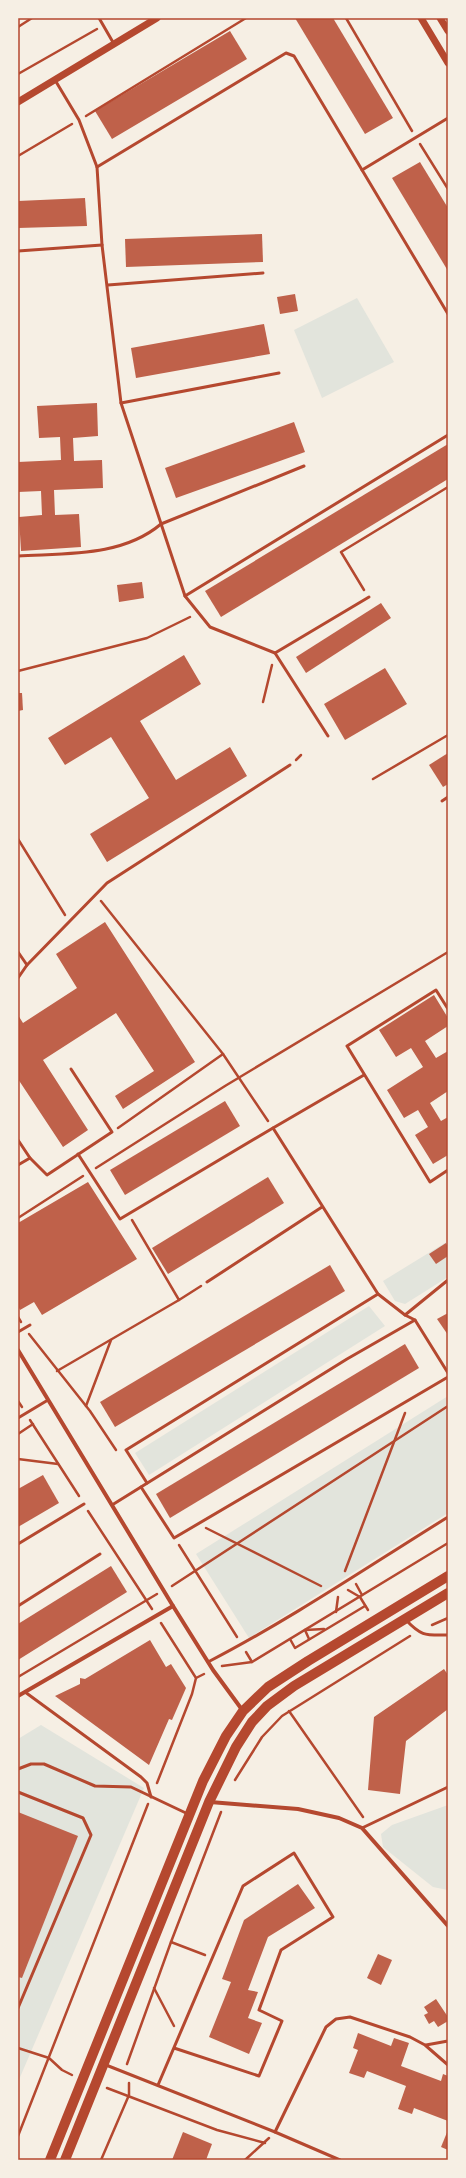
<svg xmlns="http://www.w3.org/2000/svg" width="466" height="2178" font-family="'Noto Sans',sans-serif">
  <rect width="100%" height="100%" fill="#f6efe4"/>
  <g fill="#e2e4dc">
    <polygon points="357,298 394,362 322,398 294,330"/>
    <polygon points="448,1241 448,1277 405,1304 395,1301 383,1281"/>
    <polygon points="369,1306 385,1326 149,1475 135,1453"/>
    <polygon points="448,1396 448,1513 249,1638 196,1554"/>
    <polygon points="41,1725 144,1788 18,2082 18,1739"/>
    <polygon points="448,1805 448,1890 433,1887 383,1847 381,1834 392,1825"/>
  </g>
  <g fill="#bf614a">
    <polygon points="295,18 333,18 393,118 365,134"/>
    <polygon points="230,31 247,59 112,139 95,111"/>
    <polygon points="420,162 448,208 448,271 392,178"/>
    <polygon points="85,198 87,226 18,228 18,201"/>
    <polygon points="262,234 263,262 126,267 125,239"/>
    <polygon points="295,294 298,311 280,314 277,297"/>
    <polygon points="264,324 270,354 136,378 131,348"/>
    <polygon points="97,403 98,436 73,438 74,461 102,460 103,488 54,490 55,515 79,514 81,547 21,551 19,517 42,515 41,491 18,492 18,462 61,460 60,437 39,438 37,406"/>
    <polygon points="294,422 305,452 176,498 165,468"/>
    <polygon points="448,444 448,479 221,617 205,591"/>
    <polygon points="142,582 144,598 119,602 117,585"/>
    <polygon points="381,603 391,618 306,673 296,657"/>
    <polygon points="184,655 201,684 140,721 176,780 230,747 247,776 107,862 90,834 149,798 111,737 65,765 48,738"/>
    <polygon points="385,668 407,704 345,740 324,704"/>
    <polygon points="18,693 22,693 23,710 18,711"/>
    <polygon points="448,753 448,784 443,787 429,765"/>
    <polygon points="105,922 195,1062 123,1109 115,1096 154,1071 116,1013 43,1060 88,1130 63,1147 18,1079 18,1015 23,1023 77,988 56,954"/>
    <polygon points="434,995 448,1018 448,1026 425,1041 436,1058 448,1051 448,1091 430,1103 441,1121 448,1117 448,1155 433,1164 415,1135 428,1127 418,1110 404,1118 387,1090 423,1067 411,1048 396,1057 379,1030"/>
    <polygon points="225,1101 240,1126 125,1195 110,1170"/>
    <polygon points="268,1177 284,1203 168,1274 152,1248"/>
    <polygon points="88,1182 137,1259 42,1315 34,1302 20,1310 18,1306 18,1223"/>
    <polygon points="446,1243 448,1247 448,1256 436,1264 429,1254"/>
    <polygon points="330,1265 345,1291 115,1427 100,1402"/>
    <polygon points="448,1313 448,1335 437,1319"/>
    <polygon points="405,1344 419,1368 170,1518 156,1494"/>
    <polygon points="43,1475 59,1503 18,1527 18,1489"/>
    <polygon points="111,1566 127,1592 18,1660 18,1624"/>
    <polygon points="150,1640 166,1667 171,1664 186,1688 172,1720 169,1719 149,1765 55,1696 80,1684 80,1678 85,1679"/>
    <polygon points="444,1669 448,1675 448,1709 406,1741 400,1794 368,1790 374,1717"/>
    <polygon points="18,1812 78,1836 22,1978 18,1977"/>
    <polygon points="298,1884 315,1908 268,1937 248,1990 258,1992 248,2018 262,2023 249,2054 209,2037 231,1982 222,1979 244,1920"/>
    <polygon points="378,1954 392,1960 381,1985 367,1978"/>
    <polygon points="436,1999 448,2017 448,2021 438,2027 434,2021 429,2024 424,2015 428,2013 424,2007"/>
    <polygon points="358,2033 391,2046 394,2038 409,2043 401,2066 441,2081 443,2074 448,2076 448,2121 414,2108 412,2114 398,2109 406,2086 367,2071 364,2078 349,2073 358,2050 353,2048"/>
    <polygon points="448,2130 448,2150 441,2147"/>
    <polygon points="183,2132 212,2144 206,2160 172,2160"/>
  </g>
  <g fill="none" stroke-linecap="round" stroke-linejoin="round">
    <g stroke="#b5482f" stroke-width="2.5">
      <polyline points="346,18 412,131"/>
      <polyline points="18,27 32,18"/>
      <polyline points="18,74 97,29"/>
      <polyline points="86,116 246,18"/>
      <polyline points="420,144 448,189"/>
      <polyline points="18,156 72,124"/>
      <polyline points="364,590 341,552 448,487"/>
      <polyline points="18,671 147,638 190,617"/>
      <polyline points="263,702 272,665"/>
      <polyline points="296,760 301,755"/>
      <polyline points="373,779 448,735"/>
      <polyline points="18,839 65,915"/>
      <polyline points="101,901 223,1054 118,1128"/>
      <polyline points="223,1054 268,1121"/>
      <polyline points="96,1168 225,1086 448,952"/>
      <polyline points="18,1218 83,1176"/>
      <polyline points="132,1220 179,1300 201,1286"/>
      <polyline points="18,1317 21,1322"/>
      <polyline points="29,1334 90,1411 116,1450"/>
      <polyline points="57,1371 179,1300"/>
      <polyline points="18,1401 22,1407"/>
      <polyline points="86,1406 111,1340"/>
      <polyline points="30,1420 79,1496"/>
      <polyline points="18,1434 33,1424"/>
      <polyline points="18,1459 58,1464"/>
      <polyline points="88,1511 152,1609"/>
      <polyline points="206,1528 321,1586"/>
      <polyline points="179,1545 237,1637"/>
      <polyline points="345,1571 405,1413"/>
      <polyline points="356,1584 362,1595"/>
      <polyline points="172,1586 448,1406"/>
      <polyline points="348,1590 360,1597 368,1610"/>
      <polyline points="336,1612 338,1597"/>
      <polyline points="432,1625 448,1618"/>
      <polyline points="290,1639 295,1648 365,1606"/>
      <polyline points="309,1639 305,1630 324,1629"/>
      <polyline points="246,1652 252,1662"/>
      <polyline points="222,1666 252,1662 448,1543"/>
      <polyline points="18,1677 157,1594"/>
      <polyline points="196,1678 204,1674"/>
      <polyline points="289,1711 363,1817"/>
      <polyline points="235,1780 262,1737 282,1716 410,1636"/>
      <polyline points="157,1783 192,1694 196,1678 161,1623"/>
      <polyline points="171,1942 205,1955"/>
      <polyline points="154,1988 174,2026"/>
      <polyline points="18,2048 49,2058 62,2070 72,2075"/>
      <polyline points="127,2064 171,1942 221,1812"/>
      <polyline points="107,2088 217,2130 265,2143"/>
      <polyline points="18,2136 148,1804"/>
      <polyline points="101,2160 129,2095 129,2083"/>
      <polyline points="245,2160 269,2138"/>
    </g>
    <g stroke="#b5482f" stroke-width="3">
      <polyline points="99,18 114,44"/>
      <polyline points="55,80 79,120 97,167 102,245 121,403 185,596 448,435"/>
      <polyline points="97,167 286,53 294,56 448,314"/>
      <polyline points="362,170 448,118"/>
      <polyline points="18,251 102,245"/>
      <polyline points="108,285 263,273"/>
      <polyline points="121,403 279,373"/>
      <path d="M18,556C66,553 122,557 161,524L304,466"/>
      <polyline points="185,596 210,627 275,653 328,736"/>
      <polyline points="275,653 369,597"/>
      <polyline points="442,801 448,797"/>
      <polyline points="18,952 27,965 107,883 290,765"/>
      <polyline points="18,978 27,965"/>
      <polyline points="448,1009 436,990 347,1046 430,1182 448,1170"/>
      <polyline points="273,1128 364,1075"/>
      <polyline points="18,1140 30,1158"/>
      <polyline points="78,1154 120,1219 273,1128 378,1294 405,1315 415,1320 448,1373"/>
      <polyline points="18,1165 30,1158 47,1175 112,1132 71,1069"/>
      <polyline points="207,1282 322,1207"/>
      <polyline points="405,1315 448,1280"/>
      <polyline points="18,1332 30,1325"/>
      <polyline points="18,1418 48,1400"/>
      <polyline points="147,1483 126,1450 378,1294"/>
      <polyline points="141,1487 174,1538 448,1377"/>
      <polyline points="112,1505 347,1359 415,1320"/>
      <polyline points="18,1544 84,1504"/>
      <polyline points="18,1606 100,1554"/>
      <path d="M406,1620C422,1637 426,1635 448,1635"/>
      <path d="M208,1662C291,1619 369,1566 448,1517"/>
      <polyline points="25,1692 141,1777 147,1783 151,1797"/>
      <polyline points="18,1769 31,1764 44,1764 95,1786 131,1787 188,1814"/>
      <polyline points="18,1792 83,1818 91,1835 18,2008"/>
      <polyline points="362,1828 448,1787"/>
      <polyline points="426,2045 448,2041"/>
      <polyline points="106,2065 275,2132 340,2160"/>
      <polyline points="158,2085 243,1886 294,1853 333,1917 281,1950 259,2010 282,2021 259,2076 174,2048"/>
      <polyline points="275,2132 326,2027 336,2019 350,2017 410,2037 425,2045 448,2065"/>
    </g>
    <g stroke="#b5482f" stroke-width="4">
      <polyline points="18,1350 173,1606 213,1670 243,1711"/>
      <polyline points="18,1696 173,1606"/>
      <polyline points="210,1802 298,1809 339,1818 362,1828 448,1926"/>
    </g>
    <g stroke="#b5482f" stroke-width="7">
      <polyline points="421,18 448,63"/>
      <polyline points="440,18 448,31"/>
      <polyline points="18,102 157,18"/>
    </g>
    <g stroke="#b5482f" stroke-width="10">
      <polyline points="50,2160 203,1781 226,1736 243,1711 268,1687 308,1661 448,1576"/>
      <polyline points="65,2160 209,1802 236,1747 252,1722 267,1706 294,1686 448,1593"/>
    </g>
  </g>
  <rect width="466" height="2178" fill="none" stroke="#f6efe4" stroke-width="38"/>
  <rect x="19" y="19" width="428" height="2140" fill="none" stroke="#b5482f" stroke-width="1.5"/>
</svg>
